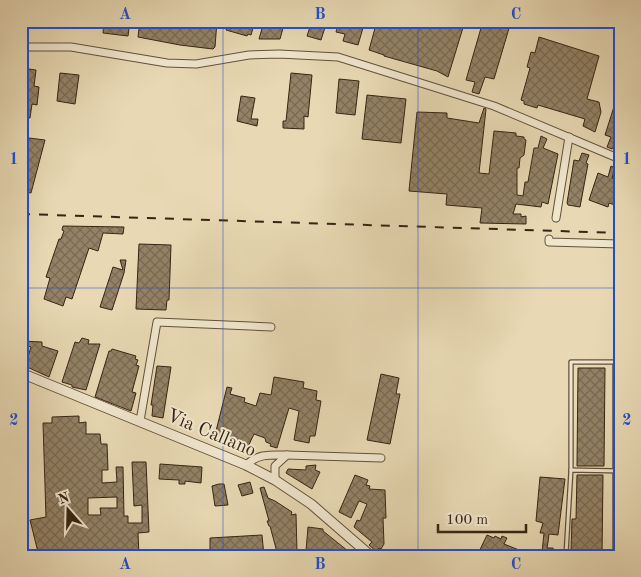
<svg xmlns="http://www.w3.org/2000/svg" width="641" height="577" font-family="'Old Standard TT',serif">
  <defs>
    <pattern id="building-cross-hatch" width="8" height="8" patternUnits="userSpaceOnUse" patternTransform="scale(1.25)"><rect width="8" height="8" fill="#938266"/><path d="M0 0l8 8M0 8l8-8" fill="none" stroke="#796a53"/></pattern>
  </defs>
  <rect width="100%" height="100%" fill="#e8d9b4"/>
  <filter id="stains"><feTurbulence type="fractalNoise" baseFrequency=".004" numOctaves="4"/><feColorMatrix values="0 0 0 0 .2 0 0 0 0 .09 0 0 0 0 .02 0 0 0 .5 -.17"/></filter>
  <radialGradient id="worn" r=".72"><stop offset=".6" stop-color="#630" stop-opacity="0"/><stop offset="1" stop-color="#630" stop-opacity=".3"/></radialGradient>
  <g fill="url(#building-cross-hatch)" stroke="#372412" fill-rule="evenodd">
    <polygon points="104,21 130,21 128,36 103,33"/>
    <polygon points="140,21 217,21 215,47 213,49 180,45 138,37"/>
    <polygon points="229,21 255,21 251,35 248,34 247,36 226,30"/>
    <polygon points="255,21 285,21 280,39 259,39 263,25"/>
    <polygon points="312,21 327,21 321,40 307,36"/>
    <polygon points="348,21 365,21 358,45 343,41 345,34 336,32 339,22 348,24"/>
    <polygon points="377,21 465,21 448,77 437,71 384,56 384,55 369,50"/>
    <polygon points="483,21 500,21 510,25 494,79 485,77 479,94 472,92 475,82 466,80"/>
    <polygon points="539,37 599,56 587,99 599,102 601,112 595,132 583,126 585,119 538,105 537,108 524,104 524,101 521,100 530,68 527,67 531,52 535,53"/>
    <polygon points="21,68 36,70 34,86 39,87 37,105 32,104 30,118 22,117 24,93 21,93"/>
    <polygon points="60,73 79,75 75,104 57,101"/>
    <polygon points="291,73 312,75 308,117 304,116 304,129 283,128 283,121 286,121"/>
    <polygon points="339,79 359,81 355,115 336,113"/>
    <polygon points="619,91 620,140 618,139 615,149 612,148 612,149 607,147 611,137 605,135"/>
    <polygon points="367,95 406,99 401,143 362,139"/>
    <polygon points="241,96 255,98 251,119 258,119 257,126 237,121"/>
    <polygon points="484,108 486,109 479,173 489,174 494,131 516,133 516,136 524,137 524,139 526,140 524,155 520,158 519,168 517,168 517,195 523,196 525,182 528,182 534,148 538,148 541,136 547,139 543,148 558,154 548,204 542,202 541,207 516,204 513,214 521,214 521,217 526,216 526,224 480,223 482,208 446,205 447,194 409,191 417,112 447,113 447,118 479,123"/>
    <polygon points="21,137 45,140 31,193 21,191"/>
    <polygon points="582,153 589,155 586,163 588,164 580,207 568,205 567,203 574,160 579,161"/>
    <polygon points="611,166 615,168 612,178 620,181 620,190 615,205 609,203 608,207 589,200 598,173 608,177"/>
    <polygon points="63,226 124,227 123,234 103,233 98,251 89,248 72,299 66,297 63,306 44,299 50,278 46,277 59,239 61,239 64,231 62,230"/>
    <polygon points="139,244 171,245 169,300 167,300 166,310 136,309"/>
    <polygon points="120,260 126,260 124,273 112,310 100,307 113,267 123,270"/>
    <polygon points="82,338 89,340 88,344 100,344 86,390 72,387 72,385 62,382 75,342 79,343"/>
    <polygon points="21,341 42,342 42,346 58,351 49,377 25,366 31,347 21,344"/>
    <polygon points="112,349 136,356 135,359 138,360 136,365 139,366 132,392 136,393 131,411 95,397 109,351 111,351"/>
    <polygon points="157,366 171,367 163,418 152,416 153,405 151,405"/>
    <polygon points="578,368 605,368 604,466 577,466"/>
    <polygon points="381,374 399,378 396,394 400,394 390,444 367,440"/>
    <polygon points="274,377 304,382 303,388 317,391 316,400 321,401 315,436 310,436 309,443 294,440 299,411 289,408 277,448 270,446 271,444 266,442 265,438 254,434 245,453 243,452 245,443 215,435 227,387 232,388 230,394 245,398 244,402 256,406 260,393 271,395"/>
    <path d="M79,416V423L86,422V434H100L101,444H107L108,470H102V483L117,482L116,467H123L124,516H128V523H142V505L134,506L132,462H146L149,532L138,533L139,556H107L106,554L93,556H39L30,520L46,517L43,423H52V417ZM117,497V508H100L101,515H88V498Z"/>
    <polygon points="160,464 202,467 201,483 185,481 185,484 179,484 179,480 159,479"/>
    <polygon points="316,465 315,470 320,472 312,489 286,473 288,469 306,470 306,466"/>
    <polygon points="355,475 368,480 366,485 370,486 369,489 385,490 386,518 383,518 384,544 381,549 379,548 376,551 369,545 372,542 354,527 357,520 360,521 367,504 359,501 351,518 339,512"/>
    <polygon points="577,475 603,475 602,555 578,554 571,552 572,519 576,519"/>
    <polygon points="540,477 565,479 558,535 549,534 548,542 547,548 553,548 554,552 547,556 532,556 534,550 542,553 544,533 540,533 543,523 536,521"/>
    <polygon points="250,482 253,493 242,496 238,485"/>
    <polygon points="219,484 224,484 228,505 215,506 212,486"/>
    <polygon points="264,487 268,498 275,501 292,512 291,515 296,514 297,551 306,551 308,527 323,529 323,531 348,551 348,556 278,556 270,526 269,526 267,521 269,521 260,488"/>
    <polygon points="262,535 264,556 210,556 210,538"/>
    <polygon points="487,535 494,538 495,536 501,539 502,536 507,538 504,544 524,552 522,556 477,556"/>
  </g>
  <g fill="none" stroke-linecap="round" stroke-linejoin="round">
    <defs>
      <g id="service">
        <polyline points="571,470 571,362 615,362"/>
        <polyline points="575,556 566,554 571,470 620,471"/>
        <polyline points="615,556 615,362 620,362"/>
      </g>
      <g id="minor">
        <polyline points="21,47 71,47 167,63 196,64 249,55 279,54 338,57 494,106 620,159"/>
        <polyline points="556,218 569,137"/>
        <polyline points="549,239 549,242 620,244"/>
        <polyline points="140,421 157,322 271,327"/>
        <polyline points="287,455 381,458"/>
        <path d="M246,465C259,453 271,455 287,455L275,466V480"/>
      </g>
      <polyline id="tertiary" points="21,373 246,465 275,480 311,504 371,556"/>
    </defs>
    <use href="#service" stroke="#63513a" stroke-width="5.5"/>
    <use href="#minor" stroke="#63513a" stroke-width="9"/>
    <use href="#tertiary" stroke="#63513a" stroke-width="11"/>
    <use href="#service" stroke="#f0e6ce" stroke-width="3"/>
    <use href="#minor" stroke="#f0e6ce" stroke-width="7"/>
    <use href="#tertiary" stroke="#f0e6ce" stroke-width="9"/>
    <polyline stroke="#372412" stroke-width="2" stroke-dasharray="9 9" stroke-linecap="butt" points="21,214 620,233"/>
  </g>
  <path fill="none" stroke="#1d4ed8" stroke-width="1" stroke-opacity="0.55" d="M223,21V556M418,21V556M21,288H620"/>
  <g text-anchor="middle" dominant-baseline="central" stroke-width="4" stroke-linejoin="round" paint-order="stroke">
    <g font-size="19" fill="#372412" stroke="#f0e6ce">
      <text transform="translate(211 434) rotate(23)">Via Callano</text>
    </g>
  </g>
  <rect width="641" height="577" fill="none" stroke="#e8d9b4" stroke-width="55"/>
  <g transform="translate(68 510) rotate(340)" stroke="#f0e6ce" stroke-width="4" paint-order="stroke">
  <path d="M0-4L9 19L0 12L-9 19Z" fill="#372412"/>
  <text y="-8" font-size="14" font-weight="bold" text-anchor="middle" fill="#372412">N</text>
  </g>
  <path d="M438 524v8h88v-8" fill="none" stroke="#372412" stroke-width="2.5"/>
  <text x="446" y="524" font-size="15" fill="#372412" stroke="#f0e6ce" stroke-width="4" paint-order="stroke">100 m</text>
  <rect x="28" y="28" width="586" height="522" fill="none" stroke="#1d4ed8" stroke-width="2"/>
  <g font-size="16" text-anchor="middle" font-weight="bold" fill="#1d4ed8">
    <text x="125" y="19">A</text>
    <text x="320" y="19">B</text>
    <text x="516" y="19">C</text>
    <text x="14" y="164">1</text>
    <text x="627" y="164">1</text>
    <text x="14" y="425">2</text>
    <text x="627" y="425">2</text>
    <text x="125" y="569">A</text>
    <text x="320" y="569">B</text>
    <text x="516" y="569">C</text>
  </g>
  <rect width="100%" height="100%" filter="url(#stains)"/>
  <rect width="100%" height="100%" fill="url(#worn)"/>
</svg>
